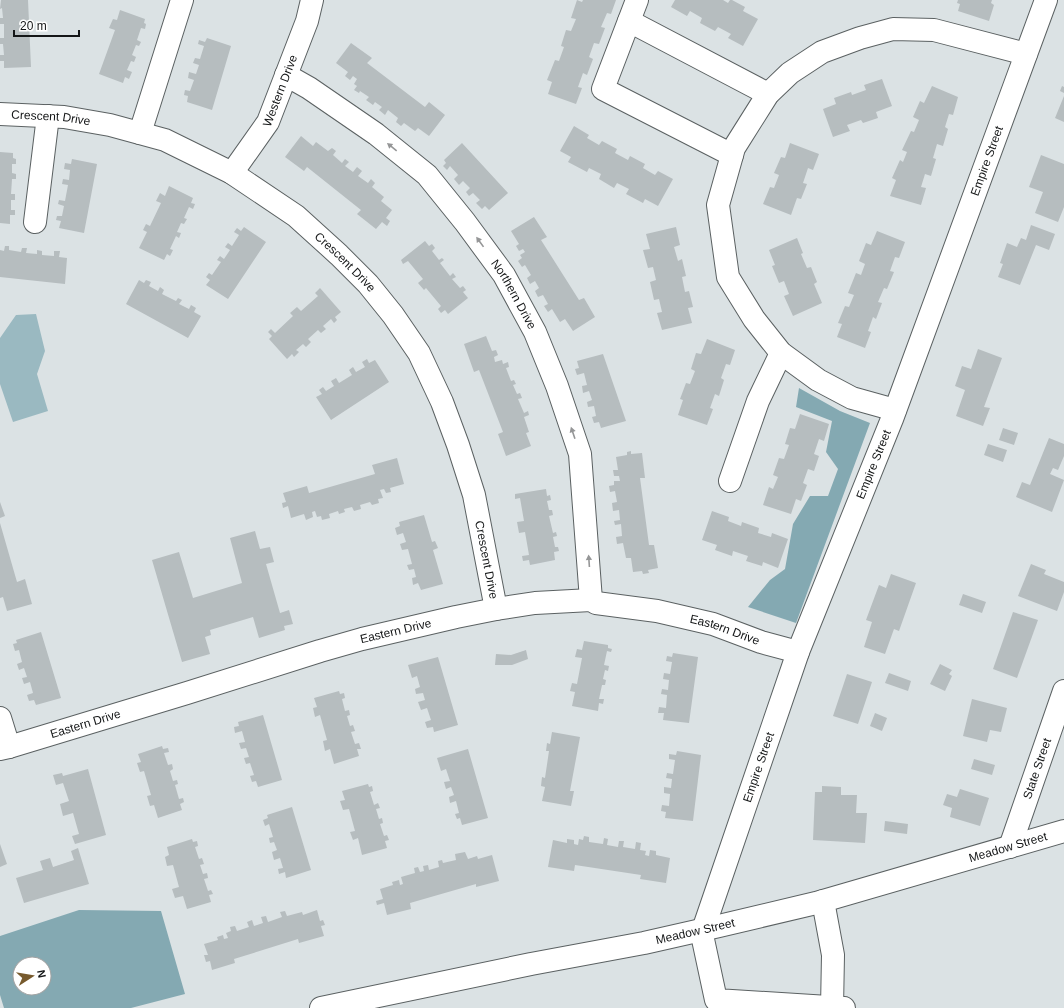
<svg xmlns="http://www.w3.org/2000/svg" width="1064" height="1008" font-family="Helvetica,sans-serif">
  <rect width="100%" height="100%" fill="#dbe2e4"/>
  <polygon fill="#9ab9c1" points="36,314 45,351 37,374 48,411 13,422 0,384 0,338 16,315"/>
  <g fill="#84a9b2" fill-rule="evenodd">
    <polygon points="799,388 840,411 870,423 796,623 748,607 770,580 785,569 793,524 810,496 828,496 838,469 826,452 832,421 796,407"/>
    <path d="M79,910L161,911L185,994L131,1008H4L0,995V936ZM20,964H44V988H20Z"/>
  </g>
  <g fill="#b6bdbf">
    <polygon points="1,0 28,0 31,67 4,68 4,61 0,61 0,55 4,55 3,44 0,44 0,38 4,38 4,24 0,24 0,18 3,18 2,8 0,9"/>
    <polygon points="577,0 582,2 583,0 616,0 611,14 607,13 601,27 605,28 599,44 594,43 589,57 593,59 587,75 583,73 578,87 582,88 576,104 548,94 552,82 547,80 555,60 559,61 564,47 561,46 566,30 571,31 576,19 571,18"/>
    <polygon points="675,0 723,0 728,3 730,0 732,0 745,7 743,11 758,19 743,46 728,38 731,34 718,27 715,31 700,23 702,18 690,11 687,16 671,7"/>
    <polygon points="958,0 992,0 991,3 994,5 989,21 958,11 960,4 957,3"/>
    <polygon points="120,10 145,19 144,23 146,24 145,29 141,28 137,40 141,42 139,46 136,45 132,55 136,57 134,62 131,61 127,70 132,72 129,79 125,77 123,83 99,74 115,30 109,28 113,19 117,20"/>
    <polygon points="207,38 231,46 212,110 187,102 188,96 184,95 185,90 190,91 194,80 188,78 189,72 196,74 199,65 193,63 195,58 200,59 204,46 198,44 199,40 205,42"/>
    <polygon points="351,43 372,58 367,63 425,107 429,102 445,115 429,136 418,128 415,131 404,123 401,126 396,122 398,118 388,110 385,115 379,110 382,107 375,102 373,105 366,100 369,97 360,91 359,93 354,90 357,86 354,84 357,79 353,76 350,80 345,76 348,72 336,63"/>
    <polygon points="882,79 892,106 876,112 878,118 863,123 861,120 847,125 850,131 833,137 823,109 836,104 834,98 851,92 852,95 866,90 864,85"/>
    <polygon points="932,86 958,97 953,115 949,114 945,127 948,129 943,146 937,144 933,158 936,159 931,176 925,174 921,187 926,188 921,205 890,196 896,180 892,178 900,160 903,162 907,152 902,150 911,131 914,132 919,120 913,117 920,101 924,103"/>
    <polygon points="1062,86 1064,87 1064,93 1060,91"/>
    <polygon points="1064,96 1064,122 1055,118"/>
    <polygon points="574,126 589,135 587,138 599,145 602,141 617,149 615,153 628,160 630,156 645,164 643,168 655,175 658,171 673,179 658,206 645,199 643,203 626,194 629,189 617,183 614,188 599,179 601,174 589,168 587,172 568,162 571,157 560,151"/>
    <polygon points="301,136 313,146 316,142 328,151 332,148 336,151 333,155 342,163 345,159 349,162 345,166 353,172 357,167 362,171 358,176 368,183 371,179 375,183 372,187 384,197 381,201 392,210 386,218 390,221 387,226 382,222 376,229 357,214 361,210 307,167 304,171 285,157"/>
    <polygon points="462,143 508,193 489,210 485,206 482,209 476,203 480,200 473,193 469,196 466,192 470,188 463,181 459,185 454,179 458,175 450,166 447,170 443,166 446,163 444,160"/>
    <polygon points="790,143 819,154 813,170 808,168 803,183 807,184 801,199 797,198 791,215 763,204 770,187 774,188 779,175 774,173 781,157 785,158"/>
    <polygon points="0,152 13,153 13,158 16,159 16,164 12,164 12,173 16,174 16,179 12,179 11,194 15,194 15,200 11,200 11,210 15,210 15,215 10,215 10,224 0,223"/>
    <polygon points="1041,155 1064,164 1064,207 1058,222 1035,213 1043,192 1029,187"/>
    <polygon points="72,159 97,164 84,233 59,228 61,221 56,220 57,216 62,216 64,206 58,204 59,200 65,201 68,185 62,184 63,179 69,180 70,170 64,169 65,163 71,164"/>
    <polygon points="169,186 193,198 191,203 195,204 193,209 189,207 184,218 187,219 184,224 181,223 177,232 181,233 179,238 176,236 170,249 173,250 170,256 167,254 164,260 139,248 147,232 143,230 146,224 150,226 161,203 156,201 160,193 165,196"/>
    <polygon points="534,217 547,237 541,240 579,300 584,298 595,317 573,331 565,319 560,322 552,309 548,312 544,306 548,304 543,295 538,297 535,291 539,288 535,281 530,284 527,278 531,275 525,265 522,267 518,261 522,258 520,255 525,252 523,249 519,251 516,246 519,244 511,231"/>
    <polygon points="1031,225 1055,234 1049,250 1036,245 1020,285 998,277 1003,264 1000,263 1007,243 1017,247 1021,238 1026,240"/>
    <polygon points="244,227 266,242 228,299 206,285 210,280 206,277 209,273 212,275 221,262 217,260 220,256 224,259 230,250 225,247 228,243 232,246 239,235 234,232 237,228 241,231"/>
    <polygon points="676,227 680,245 674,247 678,261 682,259 686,276 682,277 685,292 689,291 693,307 688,308 692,323 662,330 657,313 662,312 659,299 654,300 650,282 656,280 653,267 648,268 643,250 650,249 646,234"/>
    <polygon points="877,231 905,242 899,258 895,257 890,271 894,272 887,289 884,288 878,302 882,303 876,319 873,317 868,331 871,332 865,348 837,337 842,324 838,323 845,306 849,307 854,295 848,293 856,273 861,275 865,264 859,261 866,243 871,245"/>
    <polygon points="797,238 803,253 801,254 807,268 811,267 817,282 814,284 822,303 793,316 784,296 789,294 784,281 779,283 772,266 775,265 769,250"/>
    <polygon points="425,241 429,246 432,244 435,248 432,251 439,260 442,258 444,260 440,263 450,276 453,273 456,277 452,279 460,288 463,286 466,290 463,292 468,298 448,314 445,310 441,313 438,309 441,306 426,288 424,290 418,283 423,279 408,261 403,264 401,260"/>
    <polygon points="5,246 9,246 9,250 21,252 22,248 27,248 26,253 37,254 37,250 42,251 42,255 54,256 54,251 60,251 59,257 67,258 65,284 0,277 0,250 4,251"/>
    <polygon points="139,280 144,283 146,280 151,282 149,286 158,291 160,287 164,290 162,294 176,301 178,298 182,300 179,304 189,309 191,305 196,308 194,312 201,316 188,338 126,304"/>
    <polygon points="320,288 341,312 335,317 337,320 334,323 331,319 323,326 326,329 321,333 318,330 308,339 311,342 306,347 303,344 296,350 299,352 294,357 292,354 287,359 269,339 272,336 268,332 271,329 275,333 293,316 290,313 297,307 301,311 318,296 315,293"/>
    <polygon points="486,336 492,351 496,350 498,355 494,357 495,362 502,360 503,364 508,362 509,367 506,368 511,381 514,380 516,384 513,385 517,394 520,393 522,398 518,399 524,413 528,411 529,415 524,417 529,432 526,433 531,446 506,456 498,434 503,432 479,370 474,372 464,344"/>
    <polygon points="707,339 735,350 730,365 726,364 721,378 724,380 719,396 715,394 710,408 713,409 707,425 678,415 683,400 680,399 686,383 690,384 695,371 691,369 696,353 701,354"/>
    <polygon points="978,349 1002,358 984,407 990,408 983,426 956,416 965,390 955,386 962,366 971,369"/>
    <polygon points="603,354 626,421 601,428 599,422 594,423 592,417 596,416 594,406 588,407 587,402 592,400 589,391 583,393 582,386 587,385 584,373 577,375 575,369 579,368 577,361"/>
    <polygon points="367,359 369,363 375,360 389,382 331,420 316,397 322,394 319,390 323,387 326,391 334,386 331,381 336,378 339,383 352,375 349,370 353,367 356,372 365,367 362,362"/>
    <polygon points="800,414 829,424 824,441 819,439 814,454 819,456 814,471 808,469 803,483 807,485 801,501 796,499 791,514 763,505 769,487 773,489 778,477 773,475 779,458 784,459 789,445 785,444 790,428 795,429"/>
    <polygon points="1003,428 1018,433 1014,445 999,440"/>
    <polygon points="1049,438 1064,444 1064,456 1058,470 1053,468 1050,474 1064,480 1052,512 1016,497 1022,482 1030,485"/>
    <polygon points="988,444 1007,450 1003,462 984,455"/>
    <polygon points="631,451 631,454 642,453 645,478 640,478 649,545 654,545 658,568 648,570 649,573 643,574 642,571 633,572 631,558 626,558 623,543 617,544 616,537 622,536 621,524 615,525 614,521 620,520 619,510 613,511 612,503 617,502 615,491 610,492 609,486 614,485 614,481 620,481 619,476 614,476 613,470 618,470 616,457 627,455 627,452"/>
    <polygon points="397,458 404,484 390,488 391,492 386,493 384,489 380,490 383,498 378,499 379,503 372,505 370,502 360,505 361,509 354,511 352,507 344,509 345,512 339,514 338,511 329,514 330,518 322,520 321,516 317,517 315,511 312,512 313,517 306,520 304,514 291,518 288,506 283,508 282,503 286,502 283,493 307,486 309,493 375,474 372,465"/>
    <polygon points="546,489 547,496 550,495 551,500 547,501 549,510 552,510 553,515 549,516 553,533 556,532 557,536 553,537 555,547 558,547 559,551 554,552 555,560 530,565 529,560 523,561 522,556 529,555 525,532 519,533 517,522 524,521 520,498 515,499 515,494"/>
    <polygon points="0,502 5,516 0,518"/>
    <polygon points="712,511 729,517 728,521 741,526 742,522 759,528 758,533 771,537 772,533 788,539 778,568 763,562 762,566 746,561 748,556 733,551 732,556 715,550 717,545 702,540"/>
    <polygon points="424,515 432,542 435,541 438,548 433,550 443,584 421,590 418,583 413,585 412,578 416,577 414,569 409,570 407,565 412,564 408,549 402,550 400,544 406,542 403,533 397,535 395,528 400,526 399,522"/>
    <polygon points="0,523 17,582 25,579 32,604 7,611 3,597 0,598"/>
    <polygon points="255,531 260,549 270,547 274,562 266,564 280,613 289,610 293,624 284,626 285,630 259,638 253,617 210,630 211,635 205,637 210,654 182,662 152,560 179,552 193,598 242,583 230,538"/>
    <polygon points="1031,564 1046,570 1044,574 1064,582 1064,592 1057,611 1018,596"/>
    <polygon points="891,574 916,583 899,631 894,629 885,654 864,647 872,622 866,620 879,585 886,588"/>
    <polygon points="963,594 986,602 982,613 959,605"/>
    <polygon points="1013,612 1038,620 1017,678 993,669"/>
    <polygon points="41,632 61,698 36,705 34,700 29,701 27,695 33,693 30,682 24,684 22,678 27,677 24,668 19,670 17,664 22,662 19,650 15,651 13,644 17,643 16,640"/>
    <polygon points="584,641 608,645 608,648 612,649 611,652 607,651 604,665 609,666 608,671 605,670 603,679 606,680 605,685 602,685 599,699 604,699 603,704 599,703 598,711 572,706 575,692 570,691 572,683 577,684 582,658 575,657 577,649 582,650"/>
    <polygon points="526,650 528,659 512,665 495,665 496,654 511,655"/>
    <polygon points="673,653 698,657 689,723 663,720 664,713 658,713 659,707 666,708 667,695 661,694 662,689 668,690 669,680 663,679 664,673 670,674 672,662 666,661 667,656 672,657"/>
    <polygon points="438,657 458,725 434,732 433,727 427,728 425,722 431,720 427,708 421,710 418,702 425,700 423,693 416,694 415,689 420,687 417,676 412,678 408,665"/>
    <polygon points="940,664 952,670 949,674 952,676 945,691 930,684"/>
    <polygon points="889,673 911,681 908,691 885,683"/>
    <polygon points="847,674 872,682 858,724 833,716"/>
    <polygon points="339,691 340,694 344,693 345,698 342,699 345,711 349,710 350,715 347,716 350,726 353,725 355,731 351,732 355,744 359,743 361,749 357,749 359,756 334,764 330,749 325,751 323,741 327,740 320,715 315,717 313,708 317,707 314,698"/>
    <polygon points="972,699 1007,708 1001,732 990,730 987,742 963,736"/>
    <polygon points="875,713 887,718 882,731 870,726"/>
    <polygon points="263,715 282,780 258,787 256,781 252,782 250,776 254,775 250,763 246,764 244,758 249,757 246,748 241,749 239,743 245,742 242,731 235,733 234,727 239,726 238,722"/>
    <polygon points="552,732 580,737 570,791 574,791 571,806 542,801 545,787 541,786 542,777 545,778 549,751 546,751 547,743 550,744"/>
    <polygon points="162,746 163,749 168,748 169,752 164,753 168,765 172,764 173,769 170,771 173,781 177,780 178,784 175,785 179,799 183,798 184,802 180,804 182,810 158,818 154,805 150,806 147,796 151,795 144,771 140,772 137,763 141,762 138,754"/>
    <polygon points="468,749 488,818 462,825 460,818 457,819 455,814 459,813 456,801 450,803 449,797 454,795 451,787 446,789 444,782 450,781 446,769 441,771 437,758"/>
    <polygon points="677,751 701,755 693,821 665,818 666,812 661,811 662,805 669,806 670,794 664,793 664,787 671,788 672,779 666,778 667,773 673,774 675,760 669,759 669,754 676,755"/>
    <polygon points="974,759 995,765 992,775 971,769"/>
    <polygon points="88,769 106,835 75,844 72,836 79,834 73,813 63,816 60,804 69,801 63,783 56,785 53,775 62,773 63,776"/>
    <polygon points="368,784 369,787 372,786 373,791 370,792 374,805 378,803 380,808 376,809 379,819 382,818 383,823 380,824 384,836 387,835 389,840 385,841 387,848 362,855 358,838 353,840 350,832 355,831 349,809 343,810 340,801 345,800 342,791"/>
    <polygon points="822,786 841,787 841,795 857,795 856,813 867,813 865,843 813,840 815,792 822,792"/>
    <polygon points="960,789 989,798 980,826 950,817 952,808 943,805 947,794 957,797"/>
    <polygon points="292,807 311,870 286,878 285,872 279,874 278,869 283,868 280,858 274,860 272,852 277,850 274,842 270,843 269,838 273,837 269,824 265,826 263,820 268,818 267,815"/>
    <polygon points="885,821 908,824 907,834 884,831"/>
    <polygon points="584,836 589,837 589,842 603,844 604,838 608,839 607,845 618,847 619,841 624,841 623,847 635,849 636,842 641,843 640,850 646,851 645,855 649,856 650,850 656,851 656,855 670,858 666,883 640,879 641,875 575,865 574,871 548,867 553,840 567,843 567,839 574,840 574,844 578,845 579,839 583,840"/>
    <polygon points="192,839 193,842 197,841 198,846 195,847 199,859 202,858 204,864 200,865 203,874 207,873 208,878 204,879 208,891 211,890 213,894 209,895 211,902 187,909 183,896 175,898 172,889 179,887 173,865 167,866 165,857 169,855 167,847"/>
    <polygon points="0,844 7,864 0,867"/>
    <polygon points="78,848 89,884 24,903 16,878 43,870 40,861 50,858 53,867 74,860 71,851"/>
    <polygon points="465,852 468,859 477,856 478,859 492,855 499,881 476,887 476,884 410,903 411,909 387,915 384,903 377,905 376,901 383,899 380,889 393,885 392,882 399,880 400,885 403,884 401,877 415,873 414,868 418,867 420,872 424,871 423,866 428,865 429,870 439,867 438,861 442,860 443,863 456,860 455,854"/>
    <polygon points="317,910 320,921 323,920 325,925 321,926 324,936 299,943 298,939 234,959 235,963 212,970 210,961 206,962 204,955 208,955 204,944 218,940 217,937 223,935 224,939 228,938 226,933 231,931 230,927 235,926 237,931 249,927 247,922 252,920 254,926 263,923 261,917 266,916 268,922 282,917 280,912 285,911 287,916 302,912 303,915"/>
  </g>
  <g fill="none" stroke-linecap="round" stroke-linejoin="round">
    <defs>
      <g id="minor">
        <polyline points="637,0 603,89 732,155"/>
        <polyline points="629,21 768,94"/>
        <path id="s1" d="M286,75L309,88L376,134L427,175L465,222L504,275L535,332L557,386L580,454L591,600"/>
        <path id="s2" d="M0,114L64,117L110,125L165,140L232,173L296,216L339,255L368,284L393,315L419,353L442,402L458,445L474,495L496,609"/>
        <polyline points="140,133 182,0"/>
        <path id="s3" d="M232,173L268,122L307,21L312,0"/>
        <polyline points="35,222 48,116"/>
        <polyline points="895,410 852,398 818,380 781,353 754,319 728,277 718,205 734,148 768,94 790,73 822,52 860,38 893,29 934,30 1026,54"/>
        <polyline points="730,481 758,401 781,353"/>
        <polyline points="0,718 9,747"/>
        <path id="s4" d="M0,749L9,747L187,693L320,651L362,639L456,617L496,609L535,603L591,600L596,603L657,611L713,624L761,642L798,652"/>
        <path id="s5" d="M1010,847L1064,691"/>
        <polyline points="823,901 833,955 832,1008"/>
        <polyline points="701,930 716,1000 844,1008"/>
        <path id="s6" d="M703,930L798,652L892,419L1046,0"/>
      </g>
      <g id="major">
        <path id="s7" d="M321,1008L531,964L644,943L719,926L816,903L1064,831"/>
      </g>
    </defs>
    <use href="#minor" stroke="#5b6162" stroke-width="24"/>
    <use href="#major" stroke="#5b6162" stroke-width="24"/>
    <use href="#minor" stroke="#fff" stroke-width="22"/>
    <use href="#major" stroke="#fff" stroke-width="22"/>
  </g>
  <defs><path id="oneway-solid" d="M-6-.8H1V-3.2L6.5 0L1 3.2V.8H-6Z"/></defs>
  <g fill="#959697">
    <use href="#oneway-solid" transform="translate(392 147) rotate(-141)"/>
    <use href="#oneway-solid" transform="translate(480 242) rotate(-126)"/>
    <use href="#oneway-solid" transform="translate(573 433) rotate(-109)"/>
    <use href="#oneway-solid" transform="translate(589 561) rotate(-94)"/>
  </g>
  <g text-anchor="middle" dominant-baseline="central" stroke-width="3" stroke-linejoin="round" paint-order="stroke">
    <g font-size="12" fill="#141617" stroke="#fff">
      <text stroke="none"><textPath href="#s3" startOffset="96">Western Drive</textPath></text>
      <text stroke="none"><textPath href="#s2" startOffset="51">Crescent Drive</textPath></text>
      <text stroke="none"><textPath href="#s6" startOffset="820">Empire Street</textPath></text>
      <text stroke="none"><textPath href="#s2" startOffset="387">Crescent Drive</textPath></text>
      <text stroke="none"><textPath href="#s1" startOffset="321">Northern Drive</textPath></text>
      <text stroke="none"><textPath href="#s6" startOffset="496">Empire Street</textPath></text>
      <text stroke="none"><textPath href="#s2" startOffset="723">Crescent Drive</textPath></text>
      <text stroke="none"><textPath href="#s4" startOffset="749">Eastern Drive</textPath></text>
      <text stroke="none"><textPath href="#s4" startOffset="413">Eastern Drive</textPath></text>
      <text stroke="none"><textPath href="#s4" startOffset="89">Eastern Drive</textPath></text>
      <text stroke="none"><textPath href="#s6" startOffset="172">Empire Street</textPath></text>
      <text stroke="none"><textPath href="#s5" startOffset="83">State Street</textPath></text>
      <text stroke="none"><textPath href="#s7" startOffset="706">Meadow Street</textPath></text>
      <text stroke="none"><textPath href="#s7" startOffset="382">Meadow Street</textPath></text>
    </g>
  </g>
  <g transform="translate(32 976) rotate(78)"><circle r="19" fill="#ffffff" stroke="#a1a2a2"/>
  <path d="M0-3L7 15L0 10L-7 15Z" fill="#775a2d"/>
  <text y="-6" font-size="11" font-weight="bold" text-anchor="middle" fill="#141617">N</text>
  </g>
  <path d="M14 30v6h65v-6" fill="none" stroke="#141617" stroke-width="2"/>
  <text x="20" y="30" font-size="12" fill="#141617" stroke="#ffffff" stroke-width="3" paint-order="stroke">20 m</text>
</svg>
